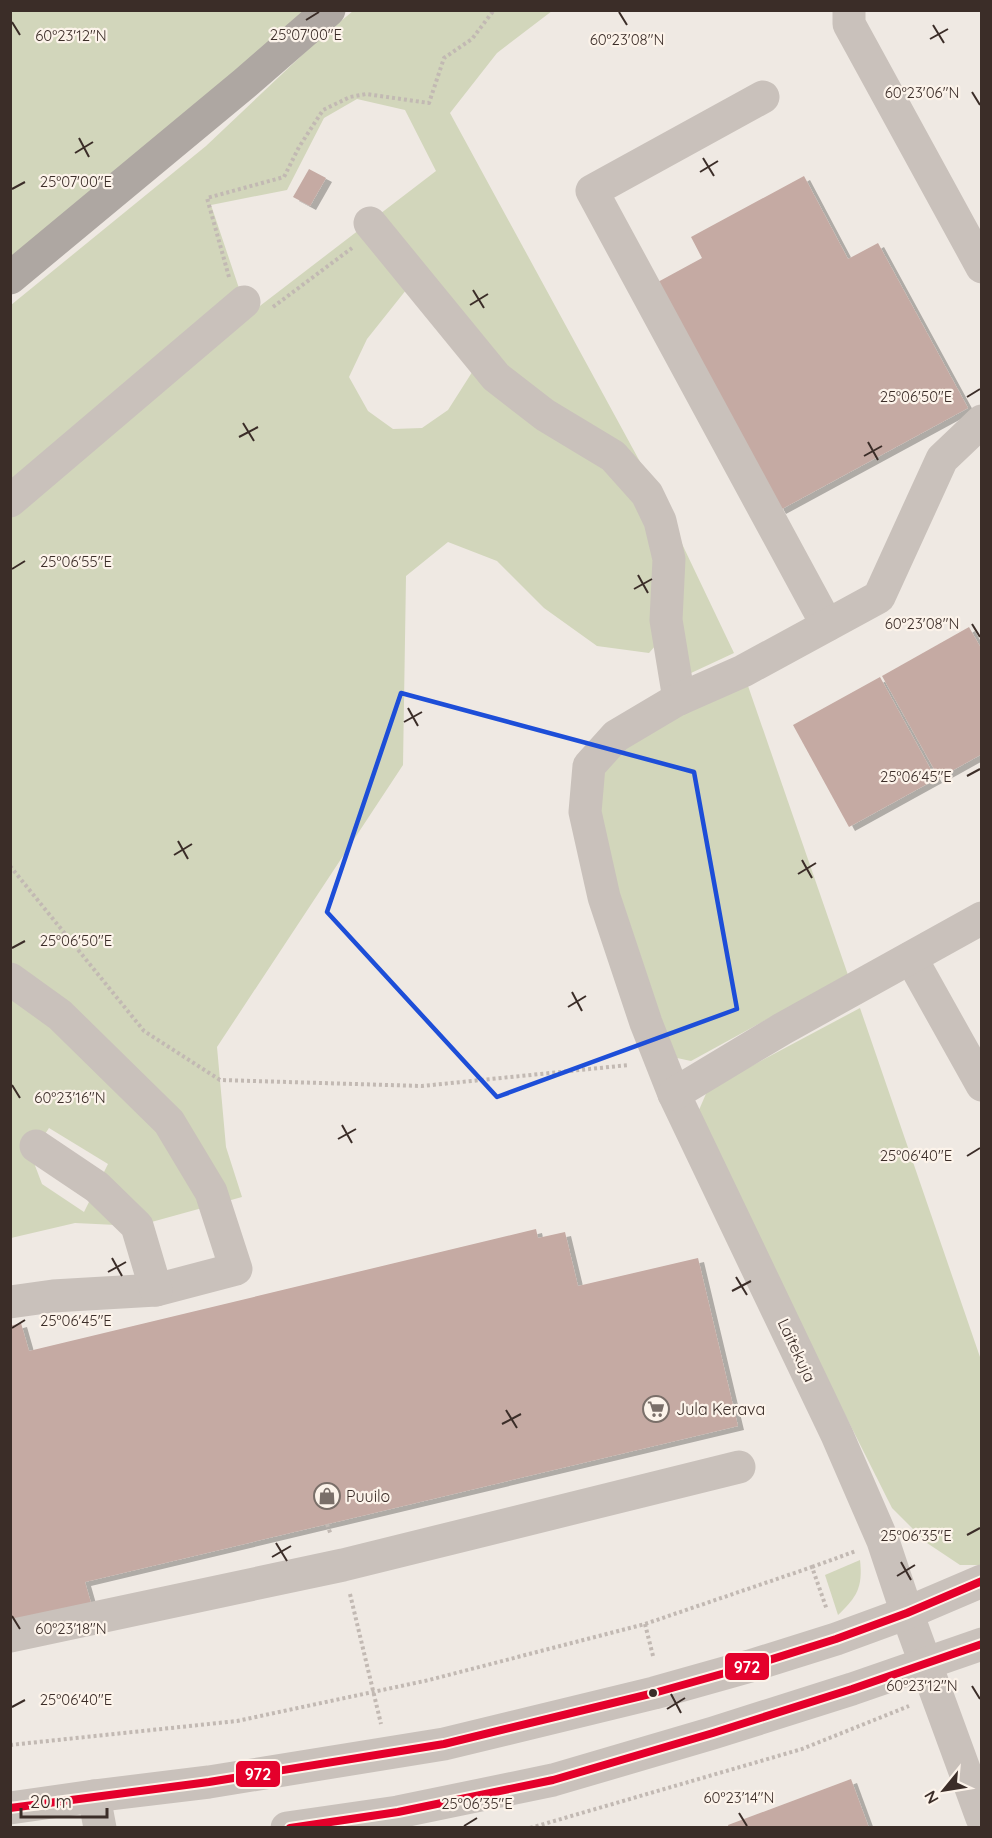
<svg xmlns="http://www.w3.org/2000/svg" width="992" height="1838" font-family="Quicksand,sans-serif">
  <defs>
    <filter id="shadow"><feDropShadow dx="6" dy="4" stdDeviation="0" flood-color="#0004"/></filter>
  </defs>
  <rect width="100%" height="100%" fill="#efe9e3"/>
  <g fill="#d2d6bb" fill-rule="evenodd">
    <polygon points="11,10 312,11 11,261"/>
    <path d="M353,11H552L497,53L450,113L663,504L734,653L676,680L660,551L662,638L649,653L597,646L544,608L497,561L448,542L406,576L403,765L217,1047L226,1147L242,1197L137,1226L75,1223L11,1238V305L206,146L317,41ZM357,99L405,110L436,171L248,315L211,205L287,190L324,118ZM418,275L483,355L448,410L422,428L393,429L368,411L349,377L367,339ZM49,1128L108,1164L84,1212L42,1184L31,1155Z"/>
    <polygon points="747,683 848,975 691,1061 677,1058 642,973 602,843 594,798 601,769 623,744"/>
    <polygon points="860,1008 981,1360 981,1565 960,1565 927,1543 892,1508 704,1134 699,1110 708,1089"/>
    <path d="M860,1560C863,1587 857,1597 838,1615L825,1575Z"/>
  </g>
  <g fill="#c5aaa3" filter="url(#shadow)">
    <polygon points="309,169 326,178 310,206 293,197"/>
    <polygon points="804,176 848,259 878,243 968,408 780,510 656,283 702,258 691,237"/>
    <polygon points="969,627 982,650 982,754 939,778 882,676"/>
    <polygon points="880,677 936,779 849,827 793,725"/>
    <polygon points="536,1229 538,1238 565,1232 578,1286 698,1258 738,1426 85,1582 91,1603 10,1623 10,1326 21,1323 29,1351"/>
    <polygon points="851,1779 869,1828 729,1828 728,1825"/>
  </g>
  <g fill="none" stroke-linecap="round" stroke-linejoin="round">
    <g stroke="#c2b9b3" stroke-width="4" stroke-dasharray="3 3" stroke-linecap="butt">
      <polyline points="229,277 207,198 284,177 299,147 323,110 350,97 366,94 429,103 444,58 472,39 494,10"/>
      <polyline points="273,307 352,248"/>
      <polyline points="10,866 144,1031 220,1080 422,1086 629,1065"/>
      <polyline points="327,1524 331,1535"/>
      <polyline points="812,1567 856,1551"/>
      <polyline points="350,1594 381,1724"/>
      <polyline points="645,1624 653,1656"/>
      <polyline points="10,1745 237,1721 429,1680 645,1624 812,1567 827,1610"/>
      <polyline points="530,1828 802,1749 909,1706"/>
    </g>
    <g stroke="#c9c1bb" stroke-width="33">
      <polyline points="849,10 849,24 982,267"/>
      <polyline points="763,97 592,191 827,625"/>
      <polyline points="370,223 496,377 545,415 613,456 647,494 660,521 669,559 666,620 679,699"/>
      <polyline points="982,421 942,459 879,597 743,671 675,701 616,736 589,766 585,812 604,897 646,1023 674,1094 837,1435 883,1541 907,1613 982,1818"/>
      <polyline points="10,501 244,302"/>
      <polyline points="911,958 982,1085"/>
      <polyline points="10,979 60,1015 169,1122 211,1192 236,1269 156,1290 53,1296 10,1302"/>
      <polyline points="674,1094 782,1029 982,918"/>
      <polyline points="36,1146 97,1187 137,1226 156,1290"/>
      <polyline points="10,1636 343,1565 739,1467"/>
      <polyline points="94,1796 100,1828"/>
      <polyline points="10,1808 94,1796 209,1782 444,1744 654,1693 750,1666 836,1639 907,1613 982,1581"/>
      <polyline points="287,1828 398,1812 553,1780 713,1733 852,1689 982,1644"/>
    </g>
    <polyline stroke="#aea7a2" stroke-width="33" points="10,278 245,83 329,10"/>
    <defs>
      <g id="bus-1">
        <polyline points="10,1808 209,1782 444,1744 654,1693 750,1666 836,1639 907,1613 982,1581"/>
        <polyline points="290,1828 398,1812 553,1780 713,1733 852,1689 982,1644"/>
      </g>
    </defs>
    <use href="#bus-1" stroke="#fcf3ea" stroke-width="12"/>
    <use href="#bus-1" stroke="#e4002b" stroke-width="8"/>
  </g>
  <path fill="none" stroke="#1d4ed8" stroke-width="4.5" stroke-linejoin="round" d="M401,693L694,772L737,1009L497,1097L327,912Z"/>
  <path fill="none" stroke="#3b2d28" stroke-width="2" d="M619,12L627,25M306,20L319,12M12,22L20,35M933,25L944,43M930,39L948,29M972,92L980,105M79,138L89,157M75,153L93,142M703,158L714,176M700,172L718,161M12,189L25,182M473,290L484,308M470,305L488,294M967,397L980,389M243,423L254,441M239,437L258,427M868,442L878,460M864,456L882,446M12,569L25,561M638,575L648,593M634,589L652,579M972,624L980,637M408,708L418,726M404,722L422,712M967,776L980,769M178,841L188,859M174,855L192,844M802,860L812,878M798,874L816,863M12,948L25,941M572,992L582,1011M568,1007L586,996M12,1085L20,1098M342,1125L352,1143M338,1139L356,1129M967,1156L980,1148M112,1258L122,1276M108,1272L126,1262M736,1277L747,1295M732,1291L751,1281M12,1328L25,1320M506,1410L517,1428M502,1424L521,1414M967,1535L980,1528M276,1543L287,1561M272,1557L291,1546M901,1562L911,1580M897,1576L915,1565M12,1616L20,1629M972,1686L980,1699M671,1694L681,1713M12,1707L25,1700M667,1709L685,1698M739,1813L747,1826M464,1826L477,1818"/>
  <defs>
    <symbol id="supermarket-ring" viewBox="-11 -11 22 22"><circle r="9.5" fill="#fcf3ea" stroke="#7a6f69" stroke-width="1.5"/><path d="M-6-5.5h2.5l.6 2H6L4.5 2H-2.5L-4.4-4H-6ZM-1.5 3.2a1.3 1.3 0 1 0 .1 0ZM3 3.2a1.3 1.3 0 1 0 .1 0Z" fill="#7a6f69"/></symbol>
    <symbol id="shop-ring" viewBox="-11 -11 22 22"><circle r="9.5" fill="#fcf3ea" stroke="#7a6f69" stroke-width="1.5"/><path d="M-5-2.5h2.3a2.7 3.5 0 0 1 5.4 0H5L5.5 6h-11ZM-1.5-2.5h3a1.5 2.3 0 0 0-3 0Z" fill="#7a6f69"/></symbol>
  </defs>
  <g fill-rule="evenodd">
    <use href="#supermarket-ring" x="641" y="1394" width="30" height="30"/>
    <use href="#shop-ring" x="312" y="1481" width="30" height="30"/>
  </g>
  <circle fill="#3b2d28" stroke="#fcf3ea" stroke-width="2" cx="653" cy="1693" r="5"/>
  <g text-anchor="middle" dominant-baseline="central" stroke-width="4.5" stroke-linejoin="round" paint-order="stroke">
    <g font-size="16" fill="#3b2d28" stroke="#fcf3ea">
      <text transform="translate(797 1350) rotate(65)">Laitekuja</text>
    </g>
    <g font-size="16" fill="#3b2d28" stroke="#fcf3ea" text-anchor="start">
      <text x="676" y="1409">Jula Kerava</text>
      <text x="346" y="1496">Puuilo</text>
    </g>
  </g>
  <g font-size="15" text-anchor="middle" fill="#3b2d28" stroke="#fcf3ea" stroke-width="4.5" stroke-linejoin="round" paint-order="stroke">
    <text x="306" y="40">25°07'00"E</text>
    <text x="71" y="41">60°23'12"N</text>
    <text x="627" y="45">60°23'08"N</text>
    <text x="922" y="98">60°23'06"N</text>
    <text x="76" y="187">25°07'00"E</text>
    <text x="916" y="402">25°06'50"E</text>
    <text x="76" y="567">25°06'55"E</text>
    <text x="922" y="629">60°23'08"N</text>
    <text x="916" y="782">25°06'45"E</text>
    <text x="76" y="946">25°06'50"E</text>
    <text x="70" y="1103">60°23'16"N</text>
    <text x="916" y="1161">25°06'40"E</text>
    <text x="76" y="1326">25°06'45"E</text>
    <text x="916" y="1541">25°06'35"E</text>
    <text x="71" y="1634">60°23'18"N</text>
    <text x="922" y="1691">60°23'12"N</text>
    <text x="76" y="1705">25°06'40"E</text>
    <text x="739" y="1803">60°23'14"N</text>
    <text x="477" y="1809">25°06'35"E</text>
  </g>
  <g stroke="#fcf3ea" stroke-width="2">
    <rect x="724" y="1652" width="46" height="29" rx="6" fill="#e4002b"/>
    <rect x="235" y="1760" width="46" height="28" rx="6" fill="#e4002b"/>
  </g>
  <g font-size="16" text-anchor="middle" font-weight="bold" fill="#fff">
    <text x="747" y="1673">972</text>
    <text x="258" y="1780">972</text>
  </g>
  <rect width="992" height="1838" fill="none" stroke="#3b2d28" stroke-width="24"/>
  <g transform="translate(944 1790) rotate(240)" stroke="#fcf3ea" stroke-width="4.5" paint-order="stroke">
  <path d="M0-4.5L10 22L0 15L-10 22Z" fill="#3b2d28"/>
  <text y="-9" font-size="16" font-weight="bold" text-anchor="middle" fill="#3b2d28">N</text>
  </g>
  <path d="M21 1808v9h86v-9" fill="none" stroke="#3b2d28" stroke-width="3"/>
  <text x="30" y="1808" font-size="18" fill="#3b2d28" stroke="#fcf3ea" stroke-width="4.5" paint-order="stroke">20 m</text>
</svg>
